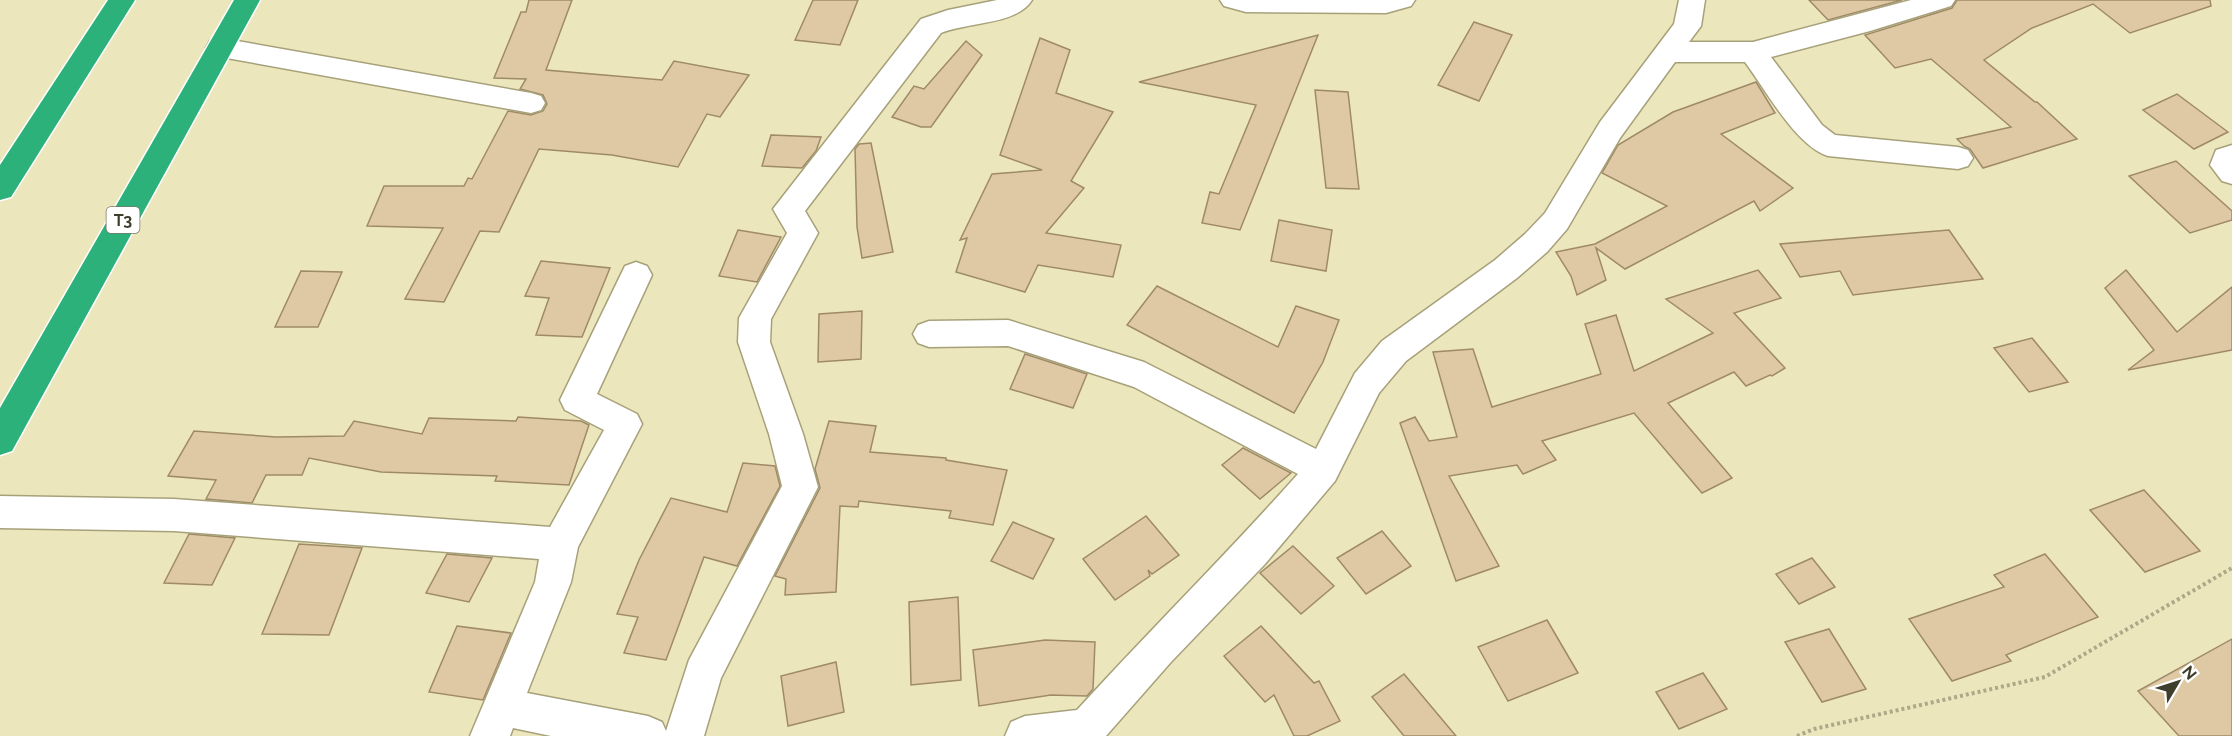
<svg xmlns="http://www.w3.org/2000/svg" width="2232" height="736" font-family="Raleway,sans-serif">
  <rect width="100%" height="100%" fill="#ece6bd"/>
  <g fill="#dfc9a5" stroke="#9f8a68" stroke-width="1.5">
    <polygon points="529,0 572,0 546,70 662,80 674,61 749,75 720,117 707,114 678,167 612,155 539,149 499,232 480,231 444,302 405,299 443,228 367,226 384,186 464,186 468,178 472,179 508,111 531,115 543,111 547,104 543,95 520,89 526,79 494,78 521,12 526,12"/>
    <polygon points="813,0 858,0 840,45 795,40"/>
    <polygon points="1809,0 1902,0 1828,20"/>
    <polygon points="1957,0 2210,0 2211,6 2130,33 2093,4 2032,28 1984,60 2035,102 2037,102 2077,139 1983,168 1970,149 1964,146 1957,139 2011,127 1931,59 1895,68 1865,35 1952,8"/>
    <polygon points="1474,22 1512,35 1479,101 1438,85"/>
    <polygon points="1318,35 1240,230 1202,223 1210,192 1219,194 1256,105 1139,82"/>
    <polygon points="1040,38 1070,50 1056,93 1113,112 1071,181 1084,188 1046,233 1121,245 1113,277 1038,265 1025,292 956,272 967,238 960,240 992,174 1042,170 1000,155"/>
    <polygon points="966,41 982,55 931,127 921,127 892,117 914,86 924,89"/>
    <polygon points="1756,82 1775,113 1721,134 1793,188 1760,211 1754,201 1625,269 1596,248 1606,280 1577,295 1571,276 1556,252 1595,244 1667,206 1602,173 1618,145 1673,112"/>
    <polygon points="1315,90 1348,92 1359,189 1326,188"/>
    <polygon points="2177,94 2228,132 2194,149 2143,110"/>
    <polygon points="771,135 821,137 816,151 802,168 762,166"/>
    <polygon points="871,143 893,252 862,258 857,227 855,149 859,144"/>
    <polygon points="2176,161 2232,211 2232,220 2190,233 2129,176"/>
    <polygon points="1279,220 1332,230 1326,271 1271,261"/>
    <polygon points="738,230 781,237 757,282 719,276"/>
    <polygon points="1949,230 1983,279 1853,295 1840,271 1800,277 1780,244"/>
    <polygon points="541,261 610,268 582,337 536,335 549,298 525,296"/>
    <polygon points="1758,270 1781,298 1734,313 1785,368 1772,376 1770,375 1746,386 1734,372 1668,403 1732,478 1702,493 1634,413 1542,441 1556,460 1523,474 1517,465 1449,476 1499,566 1456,581 1400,423 1415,417 1429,441 1457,437 1433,352 1473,349 1492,407 1601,374 1585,324 1616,315 1634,371 1713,333 1666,299"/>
    <polygon points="2126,270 2177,332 2232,287 2232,350 2128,370 2154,350 2105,288"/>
    <polygon points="301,271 342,272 318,327 275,327"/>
    <polygon points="1157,286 1278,347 1296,306 1339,320 1323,362 1294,413 1127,325"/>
    <polygon points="862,311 861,359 818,362 819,314"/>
    <polygon points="2032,338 2068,382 2029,392 1994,348"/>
    <polygon points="1025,354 1087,374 1073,408 1010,389"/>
    <polygon points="518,417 581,421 589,425 569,485 495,481 497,476 381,472 309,458 302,475 266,475 252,503 206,499 216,480 168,476 194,431 276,437 344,436 354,421 422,434 429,418 516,421"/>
    <polygon points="829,421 876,426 870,452 946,458 946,460 1007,470 993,525 949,518 951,511 859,501 858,507 840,506 836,592 785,595 786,579 775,576 820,488 815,469"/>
    <polygon points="1243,448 1291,473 1260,499 1222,465"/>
    <polygon points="743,463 775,466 780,486 737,566 704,557 666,660 624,653 638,617 617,614 639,560 671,498 727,512"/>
    <polygon points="2144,490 2200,551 2145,572 2090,510"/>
    <polygon points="1146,516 1179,555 1152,574 1148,570 1150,576 1115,600 1083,559"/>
    <polygon points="1013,522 1054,539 1033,579 991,561"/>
    <polygon points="1382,531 1411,566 1366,594 1337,558"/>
    <polygon points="189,534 235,538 212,585 164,583"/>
    <polygon points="299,544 362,548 329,635 262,634"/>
    <polygon points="1293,546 1334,586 1301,614 1260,573"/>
    <polygon points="447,554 492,558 469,602 426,593"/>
    <polygon points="2045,554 2098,617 2006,655 2011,661 1952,681 1909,619 2004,587 1994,575"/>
    <polygon points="1812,558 1835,587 1799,604 1776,574"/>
    <polygon points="958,597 961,680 911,685 909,602"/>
    <polygon points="1547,620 1578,673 1508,701 1478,647"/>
    <polygon points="457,626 511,633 483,700 429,692"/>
    <polygon points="1261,626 1314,683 1319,681 1340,721 1307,736 1294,736 1274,695 1265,702 1224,656"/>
    <polygon points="1829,629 1866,689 1822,702 1785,642"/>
    <polygon points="2232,639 2232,736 2179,736 2138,691"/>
    <polygon points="1045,640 1095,642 1093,689 1087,696 1051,695 979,706 973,650"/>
    <polygon points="836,662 844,712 788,726 781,676"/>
    <polygon points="1703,673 1727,709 1679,729 1656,692"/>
    <polygon points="1404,674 1456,736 1404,736 1372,697"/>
  </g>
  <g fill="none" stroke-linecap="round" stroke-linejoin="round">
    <defs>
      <g id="street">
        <path d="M997,0H1032C1017,25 966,22 941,33L805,211L818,233L771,319L770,342L803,434L818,487L721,678L704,736H551L513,728L510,736H470L535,582L539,559L174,531L0,528V496L174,499L550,527L604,430L565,410L560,400L625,266L636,262L647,266L652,275L597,394L637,414L642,424L578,547L571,582L527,693L648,716L662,722L666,731L689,660L782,486L769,434L738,342L739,318L787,233L773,209L921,19L948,10Z"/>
        <polygon points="1220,0 1415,0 1411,6 1386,13 1246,12 1224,6"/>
        <path d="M1679,0H1705L1701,26L1689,42H1753L1911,0H1955L1951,6L1870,31L1771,57L1822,125L1835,135L1958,147L1968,150L1973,158L1968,166L1958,169L1828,156C1796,146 1765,89 1745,62H1675L1620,138L1567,229L1547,252L1517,278L1406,361L1379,393L1335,481L1265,564L1171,662L1106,736H1005L1011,722L1025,716L1077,710C1150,630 1226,555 1298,474L1134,387L1008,346L929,347L918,343L913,334L918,325L929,321L1008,320L1144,362L1316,449L1355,373L1382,341L1495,260L1525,234L1545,213L1600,122L1674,24Z"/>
        <polygon points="220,38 531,93 541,96 545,103 541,110 531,113 210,55 206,48 210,41"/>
        <polygon points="2232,145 2232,184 2222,181 2210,165 2216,150"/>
      </g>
      <g id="highway">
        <polygon points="108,0 135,0 11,197 0,200 0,165"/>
        <polygon points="234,0 260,0 12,451 0,455 0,408"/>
      </g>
    </defs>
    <use href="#street" stroke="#a7a17a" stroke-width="3"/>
    <use href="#highway" stroke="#fff" stroke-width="3"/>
    <polyline stroke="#aca888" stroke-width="4" stroke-dasharray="3 3" stroke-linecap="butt" points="1797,736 1814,729 2045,677 2232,568"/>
    <use href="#street" fill="#fff" fill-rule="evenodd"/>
    <use href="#highway" fill="#2bb179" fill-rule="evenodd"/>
  </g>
  <g text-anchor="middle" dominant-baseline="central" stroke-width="4.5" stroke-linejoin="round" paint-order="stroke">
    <rect fill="#fff" stroke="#79776b" stroke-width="1.5" x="106.5" y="207" width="33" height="26" rx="4.5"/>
    <g font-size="16" font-weight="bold" fill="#3f3d2c">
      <text x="123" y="220">T3</text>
    </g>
  </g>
  <g transform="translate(2178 682) rotate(51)" stroke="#ffffff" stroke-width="4.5" paint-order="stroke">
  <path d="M0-4.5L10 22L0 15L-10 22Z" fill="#3f3d2c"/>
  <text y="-9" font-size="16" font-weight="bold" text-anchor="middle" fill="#3f3d2c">N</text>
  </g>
</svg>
